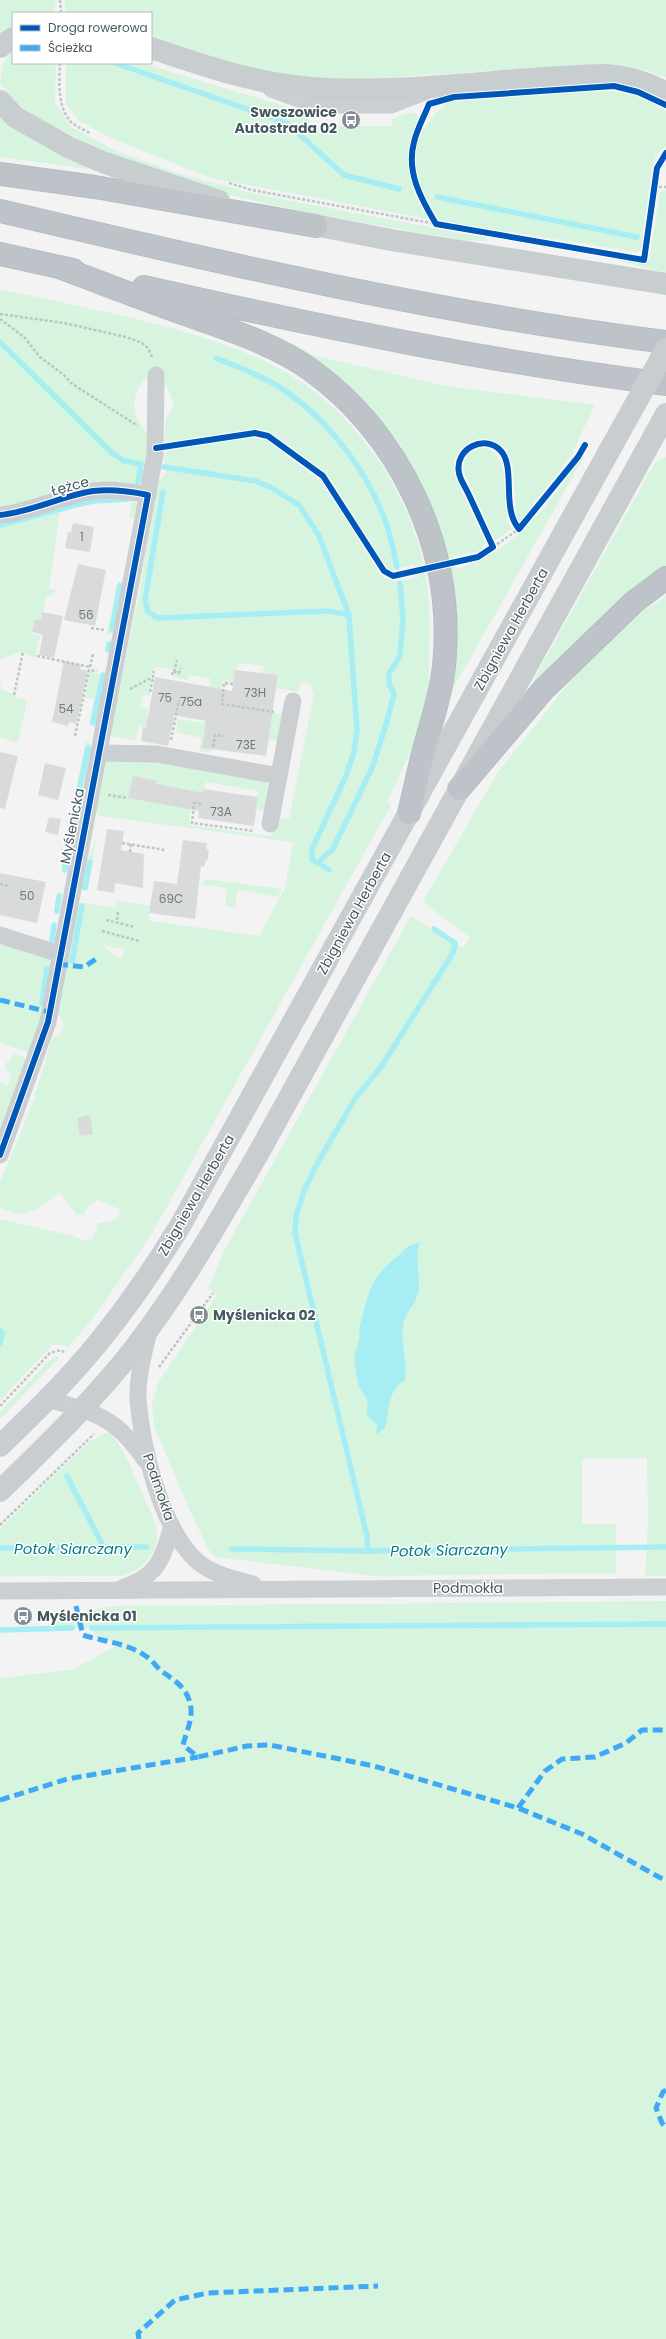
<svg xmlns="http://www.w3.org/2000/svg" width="666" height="2339" font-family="Poppins,sans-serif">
  <rect width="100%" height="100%" fill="#f3f3f3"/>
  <g fill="#d6f4de" fill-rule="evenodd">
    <polygon points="0,0 56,0 54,13 13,13 13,28 0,35"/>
    <polygon points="65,0 666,0 666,77 638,68 601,64 329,81 226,65 151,38 151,13 66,13"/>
    <path d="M13,49V63H56L55,102L71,127L114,150L174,172L255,194L487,238L486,241L460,240C346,219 231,203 122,162C104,155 86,143 69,134C42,120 17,110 0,83L3,64Z"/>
    <path d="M66,63H142L304,112L313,126H392V119C402,115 413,107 420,119C402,161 406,179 428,219L211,178L113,139L79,121L66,104Z"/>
    <path d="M609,91L636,94L666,111V147L656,155L652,167L641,249L637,252L445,222C435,218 431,208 426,199C411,169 410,143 433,117C440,109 445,103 454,99Z"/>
    <polygon points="0,110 104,171 0,157"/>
    <polygon points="666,191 666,273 612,259 646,263 650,256 660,192"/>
    <path d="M0,290C42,297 82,307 124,316C179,330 233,343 284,371C357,413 411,493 426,576C430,602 430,629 429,655C429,671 429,687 426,702C419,737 402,770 387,801L391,805L151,1235L96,1314L68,1348L64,1345H52L0,1401V1219L74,1236L84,1241L93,1238L98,1223L113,1221L120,1215L119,1209L98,1200L88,1206L84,1214L77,1215L60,1193C39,1207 26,1223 0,1207V1183L33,1102L52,1039C64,1033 67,1024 58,1014L59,1004L79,902L115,908L116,900L150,906L149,921L259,936L285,888L293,842L100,816L95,811L104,764L109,760H143L266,781L268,788L264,811L257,809L258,791L206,782L203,793L189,797L191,801L189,825L271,836L282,818L289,819L314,694L311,685L300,683L298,692L277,688L278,675L263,673L264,666L238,663L233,682L222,681L219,706L283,714L278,741L213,733L210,753L199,751L202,738L176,732L178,719L203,723L211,679L189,675L188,680L173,677V670L155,667L153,676L128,689L151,680L148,693L152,696L143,694L140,707L148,709L147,714L174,719L171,732L139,726L136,740L110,736L139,595L157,483C171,470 164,470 164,454L167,451L256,436L262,437L323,483L382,577L394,582L419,577L415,564L392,570L387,568L326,473L276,436L256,429L164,442L166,419L174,407C173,395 165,386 162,374L155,370C141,379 129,399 137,417C141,426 149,434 150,445C150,456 145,470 143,481L134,487L0,511ZM103,945L124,949L122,958L114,955Z"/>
    <path d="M294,344L312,355L446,386L595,405L570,457L520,521L516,518C515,502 516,468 508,454C492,423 446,443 455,476L485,543L480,551L453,556L456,569C517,551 549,503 584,454V457L450,694L456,633L424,490L399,442L363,402L292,349Z"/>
    <path d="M484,448C516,455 497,507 512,529L495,540L463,470C463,456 470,450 484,448Z"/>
    <polygon points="666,457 666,568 515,713 656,461"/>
    <polygon points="89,498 134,499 138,506 138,516 129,519 132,501 94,503 75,507 74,503"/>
    <polygon points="71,504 72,508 60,511 49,589 56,590 54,594 46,598 41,620 35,619 32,634 40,636 35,658 19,652 0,660 0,519"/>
    <polygon points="117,584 124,586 114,635 107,634"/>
    <polygon points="666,596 666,1576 645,1576 648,1523 647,1458 582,1459 582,1524 616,1524 616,1573 375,1576 215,1557 208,1549 188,1506 154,1426 152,1404 159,1381 217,1295 208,1288 225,1249 411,916 463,948 470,938 423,902 496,775 576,674 638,615"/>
    <polygon points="90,671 106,676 97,724 89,723 94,699 85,698"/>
    <polygon points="0,683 2,690 15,695 14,698 27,700 18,743 0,737"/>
    <polygon points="86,740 92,747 82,800 74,800"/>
    <polygon points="70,820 77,821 68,870 61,869"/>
    <polygon points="95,839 96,839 88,888 81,888 87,857 91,853"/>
    <polygon points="204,879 282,889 278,897 237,890 235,908 225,906 227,888 203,885"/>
    <polygon points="0,940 50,959 52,962 47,993 31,1054 0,1042"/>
    <polygon points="13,1053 20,1055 28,1061 0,1139 0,1082 8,1085 11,1073 5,1069 6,1063 11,1059"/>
    <polygon points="57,1356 59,1358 0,1419 0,1412 53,1357"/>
    <path d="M108,1432C124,1446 130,1466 138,1485C144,1499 156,1519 157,1534C158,1557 138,1572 119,1576H0V1529L89,1442Z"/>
    <polygon points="666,1601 666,2339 0,2339 0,1678 72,1670 120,1644 96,1637 92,1628 54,1628 54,1618 113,1606"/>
  </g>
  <path fill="#a7edf4" d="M420,1243C415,1258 419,1269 419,1285C420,1301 405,1311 403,1325C400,1340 408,1361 405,1380C387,1390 390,1410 385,1428L376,1434L377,1425L366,1414C370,1396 366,1401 360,1388C357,1381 356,1371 355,1363C353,1351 362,1341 359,1330C368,1295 369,1278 399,1255C408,1247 407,1245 420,1243Z"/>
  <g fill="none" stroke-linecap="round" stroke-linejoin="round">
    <g stroke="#a7edf4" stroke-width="5.5">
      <polyline points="115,63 287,123 344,175 399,189"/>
      <polyline points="437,197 637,237"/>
      <polyline points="0,342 112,453 124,461 141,464 138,482"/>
      <path d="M216,358C240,368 266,377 287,392C332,424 371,476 388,529C392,541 394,555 397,567"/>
      <polyline points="164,467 256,481 272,488 299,505 319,536 349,615 357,731 354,752 346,776 312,849 312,859 329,870"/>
      <polyline points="163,492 145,600 148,612 158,618 328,611 349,615"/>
      <polyline points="75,505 93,501 128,499"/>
      <polyline points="0,525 72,506"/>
      <polyline points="112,629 120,585"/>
      <polyline points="108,650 109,644"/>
      <polyline points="93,723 103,675"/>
      <polyline points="77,801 88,748"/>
      <polyline points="317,863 333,849 372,768 385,728 394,694 389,684 389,674 400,656 403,618 400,583"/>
      <polyline points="65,870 74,821"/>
      <polyline points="85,888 90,862"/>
      <polyline points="57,911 59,896"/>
      <polyline points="52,940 54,925"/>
      <polyline points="72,961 82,906"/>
      <polyline points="42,1003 47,969"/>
      <polyline points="0,1331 2,1333 0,1343"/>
      <polyline points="67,1476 104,1548"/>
      <polyline points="0,1548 147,1547"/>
      <polyline points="232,1549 368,1551 666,1547"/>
      <polyline points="368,1551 367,1536 295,1233 296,1216 304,1191 317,1164 356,1097 381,1067 453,953 455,943 434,929"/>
      <polyline points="92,1628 666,1624"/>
      <polyline points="0,1630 72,1628"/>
    </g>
  </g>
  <g fill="#d9dbdb">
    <polygon points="73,523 94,527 90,552 65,548 68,532 71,532"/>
    <polygon points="78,564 106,570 95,626 64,620"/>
    <polygon points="42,612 63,616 54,658 39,655 43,635 32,632 35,619 41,620"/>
    <polygon points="64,661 81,665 80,669 88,671 76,724 69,722 68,726 52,722"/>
    <polygon points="235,670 278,675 266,756 202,748 206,721 174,715 168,746 141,741 143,727 146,728 155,677 232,691"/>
    <polygon points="0,752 18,756 5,809 0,808"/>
    <polygon points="45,763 66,768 58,800 38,795"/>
    <polygon points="133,776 157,781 156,784 203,793 203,789 258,797 254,826 198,818 199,811 128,798"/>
    <polygon points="49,817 61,819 58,835 45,832"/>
    <polygon points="107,829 124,831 121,850 144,854 143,888 115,883 114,893 97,890"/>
    <polygon points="183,840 207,843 206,848 209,851 208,859 205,862 204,867 201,866 195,919 149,913 154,881 177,884"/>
    <polygon points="0,873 46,882 37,923 0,915"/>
    <polygon points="90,1115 93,1134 80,1136 77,1118"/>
  </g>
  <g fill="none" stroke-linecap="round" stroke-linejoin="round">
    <defs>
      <g id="highway">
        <polyline points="0,174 95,187 316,226"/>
        <path d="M0,211C220,263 442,314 666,342"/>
        <polyline points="0,254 73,270"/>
        <path d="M59,267C102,283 145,300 188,315C229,330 275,344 311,370C399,434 452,544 445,653C444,682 435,710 427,739C420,763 415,789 409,813"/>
        <path d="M144,287C316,326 490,362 666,384"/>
        <polyline points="459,789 544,689 634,602 666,578"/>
      </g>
    </defs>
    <use href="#highway" stroke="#b6bec3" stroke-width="24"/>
    <g stroke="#b9c8c2" stroke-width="2.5" stroke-dasharray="3 2" stroke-linecap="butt">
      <polyline points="60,0 61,13"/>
      <path d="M60,63C59,82 57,108 72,123C77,127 85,130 91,134"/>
      <polyline points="229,183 252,190 436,224"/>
      <polyline points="654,187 666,187"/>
      <polyline points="0,314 64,323 126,337 142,343 148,348 153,359"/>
      <polyline points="0,319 24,337 40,357 64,375 71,383 138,426"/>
      <polyline points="493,547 519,529"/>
      <polyline points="91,628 105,630"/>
      <polyline points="37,656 90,667"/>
      <polyline points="90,667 93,654"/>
      <polyline points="174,672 177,660"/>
      <polyline points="172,675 173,671 179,673 181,668"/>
      <polyline points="233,684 224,683 222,704 274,712"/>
      <polyline points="130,689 153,677 154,671"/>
      <polyline points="150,692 153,677"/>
      <polyline points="14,695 23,652"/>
      <polyline points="75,736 89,670 97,671"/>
      <polyline points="171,740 179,700"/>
      <polyline points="213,747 215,735 224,736"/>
      <polyline points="108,795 127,798"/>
      <polyline points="201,804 194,803 192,823 254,831"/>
      <polyline points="122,843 165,850"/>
      <polyline points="130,852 131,844"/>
      <polyline points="0,884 9,886"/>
      <polyline points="106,920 135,927"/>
      <polyline points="117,920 118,912"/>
      <polyline points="102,931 139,941"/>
      <polyline points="159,1367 213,1293"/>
      <polyline points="0,1406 50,1353 61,1350 65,1353"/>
      <polyline points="0,1525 94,1434"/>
    </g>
    <g stroke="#cbcfd2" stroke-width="17">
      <polyline points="271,89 315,105 391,105 427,91"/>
      <path d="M0,515C32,512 61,496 93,491C112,489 129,491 148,495"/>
      <polyline points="99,753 157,754 279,776"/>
      <polyline points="270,824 293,701"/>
      <polyline points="0,935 60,954"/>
      <polyline points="0,1155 48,1022 155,455 156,375"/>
      <path d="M149,1331C144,1352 137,1378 138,1400C142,1447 161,1529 197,1561C211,1574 234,1579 253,1584"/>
      <path d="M48,1399C97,1414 115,1416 145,1460"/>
      <path d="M122,1588C158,1576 162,1560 172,1526"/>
      <polyline points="0,1591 666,1587"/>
    </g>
    <g stroke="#c8cdd0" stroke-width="22">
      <polyline points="0,47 13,38"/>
      <path d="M151,48C204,66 256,84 312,88C409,95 508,77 605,75C628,77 646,81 666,93"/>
      <polyline points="0,101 15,117 70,148 105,163 219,201"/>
      <polyline points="299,222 391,240 666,284"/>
      <path d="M0,1446C35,1412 71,1377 102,1338C131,1302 156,1265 180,1226L608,453"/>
      <path d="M0,1491C46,1446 93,1401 133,1350C181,1288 219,1221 258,1154L666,414"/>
    </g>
    <use href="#highway" stroke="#bdc3c8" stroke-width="22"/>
    <polyline stroke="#c8cdd0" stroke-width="22" points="608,453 666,349"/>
    <g stroke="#3fa9f5" stroke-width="5" stroke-dasharray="10 5" stroke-linecap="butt">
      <polyline points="58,964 84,967 99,957"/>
      <polyline points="0,1000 49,1012"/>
      <path d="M76,1606L83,1635C104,1642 129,1643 147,1657C152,1660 156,1666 160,1670C175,1681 189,1688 191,1709C192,1721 186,1733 183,1745L198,1757L247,1746L270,1745L374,1766L518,1808L582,1834L666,1881"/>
      <polyline points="0,1800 67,1779 198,1757"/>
      <polyline points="518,1808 545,1771 562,1759 595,1757 626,1743 642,1730 666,1730"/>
      <polyline points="666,2090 663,2092 656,2108 662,2123 666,2128"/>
      <polyline points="139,2339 138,2333 175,2300 208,2293 378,2286"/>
    </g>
    <defs>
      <g id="cycleway">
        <path d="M666,105L638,92L614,86L454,97L429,104C424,117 417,129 414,142C406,172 421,199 436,224L644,260L657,168L666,153"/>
        <path d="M156,448L255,433L268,436L323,476L384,571L393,576L478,557L493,547C485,530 477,512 469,495C466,488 460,480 459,473C454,449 485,433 501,451C516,468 501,508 519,529L578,457L585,445"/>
        <path d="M0,515C32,512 61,496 93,491C112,489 129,491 148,495L48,1022L0,1155"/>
      </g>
    </defs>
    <use href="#cycleway" stroke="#fff" stroke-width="8"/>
    <use href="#cycleway" stroke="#0057b8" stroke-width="6"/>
  </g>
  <defs>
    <symbol id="bus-disc" viewBox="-11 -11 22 22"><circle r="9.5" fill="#838e94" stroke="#fff"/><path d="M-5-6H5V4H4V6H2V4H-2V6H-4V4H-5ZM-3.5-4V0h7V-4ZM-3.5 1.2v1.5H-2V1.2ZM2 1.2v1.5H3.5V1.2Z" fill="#fff"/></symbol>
  </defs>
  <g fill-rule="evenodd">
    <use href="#bus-disc" x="340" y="109" width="22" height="22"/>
    <use href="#bus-disc" x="188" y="1304" width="22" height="22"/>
    <use href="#bus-disc" x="12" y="1605" width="22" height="22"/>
  </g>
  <g text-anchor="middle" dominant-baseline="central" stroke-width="3" stroke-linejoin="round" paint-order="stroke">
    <g font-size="12" fill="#6d7a81">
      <text x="82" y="536">1</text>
      <text x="86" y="614">56</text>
      <text x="255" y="692">73H</text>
      <text x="165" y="697">75</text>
      <text x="191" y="701">75a</text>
      <text x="66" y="708">54</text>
      <text x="246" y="744">73E</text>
      <text x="221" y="811">73A</text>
      <text x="27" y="895">50</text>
      <text x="171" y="898">69C</text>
    </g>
    <g font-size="14" font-weight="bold" fill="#475861" stroke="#fff" text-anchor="start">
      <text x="337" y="112" text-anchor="end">Swoszowice<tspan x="337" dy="16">Autostrada 02</tspan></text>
      <text x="213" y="1315">Myślenicka 02</text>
      <text x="37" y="1616">Myślenicka 01</text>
    </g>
    <g font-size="14" fill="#475861" stroke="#fff">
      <text transform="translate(70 486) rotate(-15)">Łężce</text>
      <text transform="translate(511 629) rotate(-61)">Zbigniewa Herberta</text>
      <text transform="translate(72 826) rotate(-79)">Myślenicka</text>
      <text transform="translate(354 913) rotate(-61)">Zbigniewa Herberta</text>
      <text transform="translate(196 1195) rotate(-60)">Zbigniewa Herberta</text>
      <text transform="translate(159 1487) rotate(71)">Podmokła</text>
      <text x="468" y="1588">Podmokła</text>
    </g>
    <g font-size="15" font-style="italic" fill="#057c89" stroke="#fff">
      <text x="73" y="1548">Potok Siarczany</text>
      <text transform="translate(449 1550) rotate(-1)">Potok Siarczany</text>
    </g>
  </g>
  <rect x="12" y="12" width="140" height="52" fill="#ffffff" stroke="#b5bcc0"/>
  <rect x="20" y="25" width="20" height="6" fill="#0057b8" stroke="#b5bcc0"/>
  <text x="48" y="32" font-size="12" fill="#475861">Droga rowerowa</text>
  <rect x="20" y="45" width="20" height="6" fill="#3fa9f5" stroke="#b5bcc0"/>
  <text x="48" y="52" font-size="12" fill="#475861">Ścieżka</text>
</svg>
